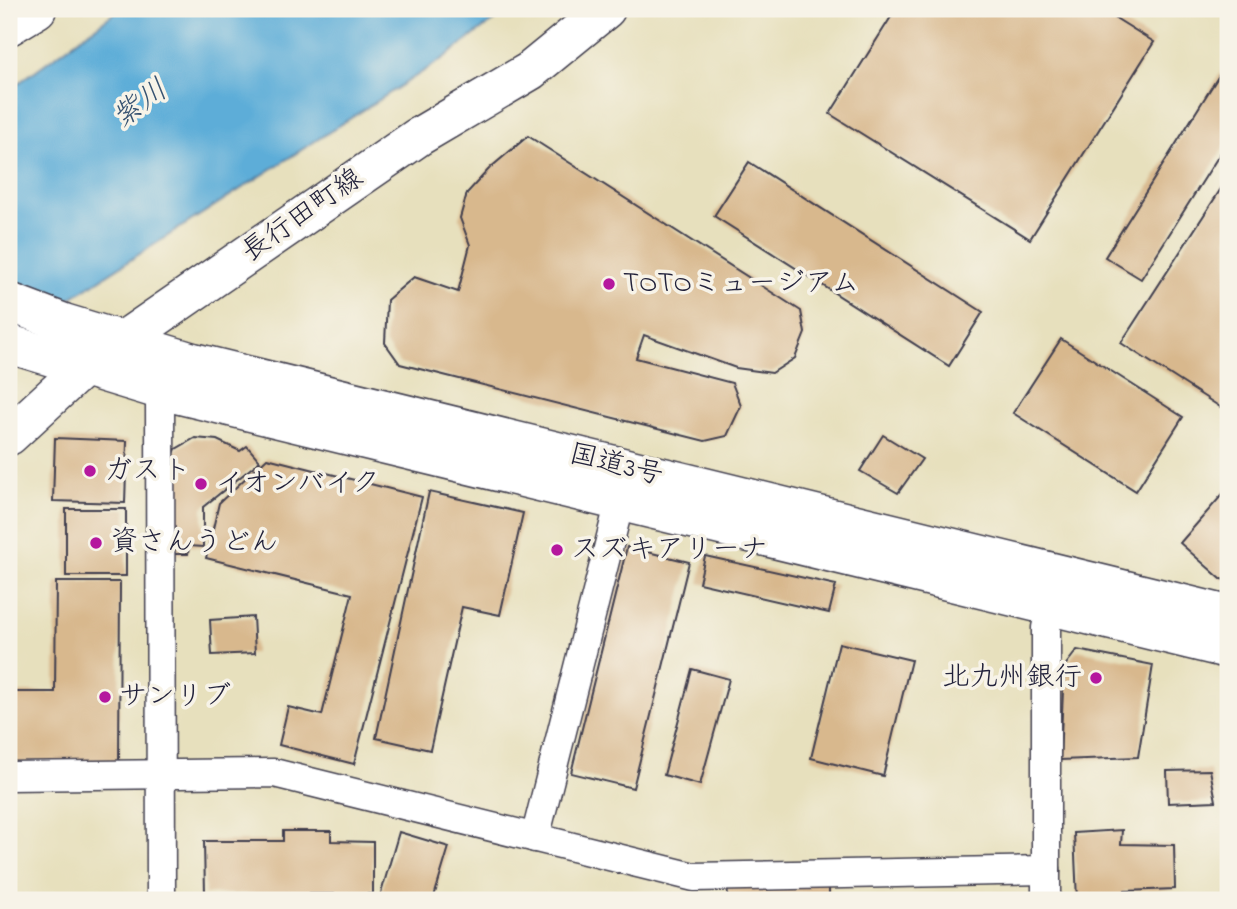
<svg xmlns="http://www.w3.org/2000/svg" width="1237" height="909" font-family="'Indie Flower','Klee One',sans-serif">
  <rect width="100%" height="100%" fill="#f7f3e8"/>
  <filter id="ink" filterUnits="userSpaceOnUse"><feTurbulence type="fractalNoise" baseFrequency=".0143" numOctaves="2"/><feDisplacementMap in="SourceGraphic" scale="14" xChannelSelector="R" yChannelSelector="G"/><feConvolveMatrix kernelMatrix="1 2 1 2 8 2 1 2 1" color-interpolation-filters="sRGB"/></filter>
  <filter id="wash" filterUnits="userSpaceOnUse"><feTurbulence type="fractalNoise" baseFrequency=".00686" numOctaves="4" result="noise"/><feDisplacementMap in="SourceGraphic" scale="28" xChannelSelector="R" yChannelSelector="G"/><feGaussianBlur stdDeviation="1.57" result="paint"/><feColorMatrix in="noise" values="0 0 0 0 0 0 0 0 0 0 0 0 0 0 0 0 0 1.4 0 .05"/><feComposite in="paint" operator="in"/></filter>
  <g filter="url(#wash)">
    <rect width="100%" height="100%" fill="#e7e0bd"/>
    <polygon fill="#5dadd8" stroke="#40688a" stroke-width="2" points="120,9 509,9 441,60 9,338 9,90"/>
    <g id="blocks">
      <g fill="#d8b88d">
        <polygon points="896,9 1101,9 1154,42 1030,239 830,114"/>
        <polygon points="1228,61 1228,141 1141,279 1105,257"/>
        <polygon points="528,136 801,311 805,333 795,358 772,373 736,368 644,335 636,358 732,383 741,406 727,436 705,441 400,364 385,343 387,300 414,277 458,292 470,245 460,218 467,193 490,168"/>
        <polygon points="749,162 983,312 949,366 714,216"/>
        <polygon points="1228,178 1228,412 1121,343"/>
        <polygon points="1061,339 1183,417 1136,491 1013,413"/>
        <polygon points="883,435 922,459 898,493 860,471"/>
        <polygon points="55,438 127,441 125,503 53,501"/>
        <polygon points="195,438 217,440 240,451 247,446 260,461 203,507 203,547 189,546 188,554 174,554 171,462 176,449"/>
        <polygon points="267,458 422,497 354,764 279,745 288,707 322,715 352,594 206,558 219,503"/>
        <polygon points="1228,488 1228,580 1221,579 1180,543"/>
        <polygon points="429,492 523,513 500,615 462,607 430,750 376,738"/>
        <rect x="66" y="509" width="60" height="67"/>
        <polygon points="627,547 689,562 633,788 571,773"/>
        <polygon points="705,556 836,585 829,613 699,583"/>
        <polygon points="56,582 120,582 119,764 9,763 9,692 55,692"/>
        <polygon points="253,617 255,653 212,655 210,620"/>
        <polygon points="839,643 911,660 883,776 811,758"/>
        <polygon points="1077,650 1153,665 1138,757 1060,760 1064,667"/>
        <polygon points="692,669 729,679 700,785 664,775"/>
        <polygon points="1210,770 1216,801 1168,803 1167,771"/>
        <polygon points="1122,830 1121,844 1174,845 1175,889 1124,891 1123,900 1077,900 1074,833"/>
        <polygon points="283,831 331,831 331,841 373,842 373,894 205,894 204,841 283,841"/>
        <polygon points="399,832 449,847 433,900 379,900"/>
        <polygon points="727,878 829,878 829,900 728,900"/>
      </g>
    </g>
  </g>
  <g filter="url(#ink)">
    <use href="#blocks" fill-opacity="0" stroke="#403e4e" stroke-width="2"/>
    <g fill="none" stroke-linecap="round" stroke-linejoin="round">
      <defs>
        <g id="street">
          <polyline points="160,390 161,900"/>
          <polyline points="9,776 274,773 694,877 1046,870"/>
          <polyline points="535,838 620,501"/>
          <polyline points="1046,900 1046,628 1055,589"/>
        </g>
        <polyline id="primary" points="9,436 83,368 418,137 530,71 606,9"/>
        <g id="highway">
          <polyline points="9,26 37,9"/>
          <polyline points="9,302 64,323 193,362 1228,615"/>
          <polyline points="9,344 160,390 1228,649"/>
        </g>
      </defs>
      <use href="#street" stroke="#403e4e" stroke-width="31"/>
      <use href="#primary" stroke="#403e4e" stroke-width="41"/>
      <use href="#highway" stroke="#403e4e" stroke-width="41"/>
      <use href="#street" stroke="#fff" stroke-width="28"/>
      <use href="#primary" stroke="#fff" stroke-width="38"/>
      <use href="#highway" stroke="#fff" stroke-width="38"/>
    </g>
  </g>
  <g fill="#b5179e" stroke="#f7f3e8" stroke-width="2.5">
    <circle cx="609" cy="284" r="7"/>
    <circle cx="90" cy="471" r="7"/>
    <circle cx="201" cy="484" r="7"/>
    <circle cx="96" cy="543" r="7"/>
    <circle cx="557" cy="550" r="7"/>
    <circle cx="1096" cy="678" r="7"/>
    <circle cx="105" cy="697" r="7"/>
  </g>
  <g text-anchor="middle" dominant-baseline="central" stroke-width="7" stroke-linejoin="round" paint-order="stroke">
    <g font-size="28" fill="#22223b" stroke="#f7f3e8">
      <text transform="translate(303 216) rotate(-35)">長行田町線</text>
      <text transform="translate(616 466) rotate(14)">国道3号</text>
    </g>
    <g font-size="28" fill="#22223b" stroke="#f7f3e8" text-anchor="start">
      <text x="623" y="284">TOTOミュージアム</text>
      <text x="104" y="471">ガスト</text>
      <text x="215" y="484">イオンバイク</text>
      <text x="110" y="543">資さんうどん</text>
      <text x="571" y="550">スズキアリーナ</text>
      <text x="1082" y="678" text-anchor="end">北九州銀行</text>
      <text x="119" y="697">サンリブ</text>
    </g>
    <g font-size="30" font-style="italic" fill="#375372" stroke="#f7f3e8">
      <text transform="translate(141 105) rotate(-36)">紫川</text>
    </g>
  </g>
  <rect width="1237" height="909" fill="none" stroke="#f7f3e8" stroke-width="35"/>
</svg>
